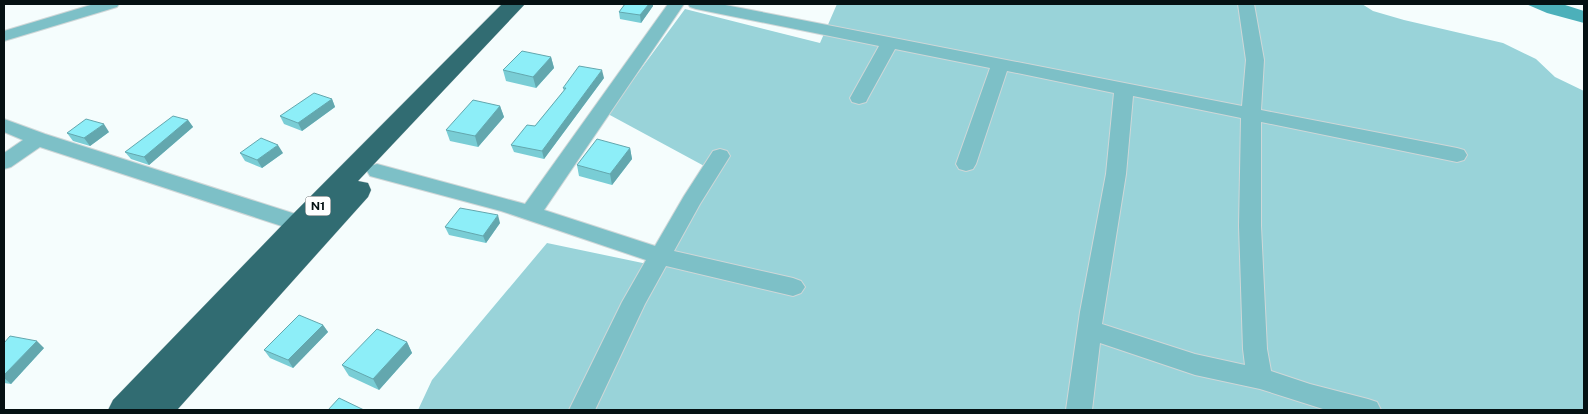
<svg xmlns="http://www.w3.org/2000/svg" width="1588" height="414" font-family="'Public Sans',sans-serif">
  <rect width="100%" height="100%" fill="#f5fdfd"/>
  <polygon fill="#99d3d9" points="837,4 1362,4 1373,11 1404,20 1503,43 1536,59 1555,77 1584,91 1584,410 418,410 432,380 547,243 657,266 719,174 608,114 685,9 820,43"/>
  <polygon fill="#4cb0ba" points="1526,4 1562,4 1584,11 1584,23 1547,13"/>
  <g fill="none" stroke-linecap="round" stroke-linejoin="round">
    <defs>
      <g id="minor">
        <polygon points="94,4 119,4 117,7 4,41 4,31"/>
        <polygon points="668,4 684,4 544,210 655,246 684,196 713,151 720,149 727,151 730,156 700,204 674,251 793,278 801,281 805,287 801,293 793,296 666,266 645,304 595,410 569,410 622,302 646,260 501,211 370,176 367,171 370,166 377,164 525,204"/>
        <path d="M688,4H720L1242,106L1246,60L1238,4H1254L1264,60L1261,110L1457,148L1464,150L1467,155L1464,160L1457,162L1261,122V226L1267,349L1271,371L1310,384L1368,399L1377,402L1381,410H1326L1260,389L1195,375L1100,343L1092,410H1066L1080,312L1106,174L1114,93L1007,71L976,164L973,169L966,171L959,169L956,164L990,68L895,49L868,98L866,102L859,104L852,102L850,98L879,46L696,9L690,7ZM1133,96L1241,118L1239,226L1243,349L1245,365L1195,354L1102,324L1126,174Z"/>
        <polygon points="4,119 45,134 308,218 311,224 308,230 300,232 40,147 11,167 4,169 4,153 23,140 4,132"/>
      </g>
      <polygon id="highway" points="502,4 525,4 358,181 368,183 371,190 368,197 177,410 108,410 113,400 290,217"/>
    </defs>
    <use href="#minor" stroke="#cfd7d8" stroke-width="2"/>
    <use href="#highway" stroke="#cfd7d8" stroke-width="1"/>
    <use href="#minor" fill="#7dc0c7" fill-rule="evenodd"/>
    <use href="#highway" fill="#316c72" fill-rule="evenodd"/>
  </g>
  <g fill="#79cdd5">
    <polygon points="625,4 653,4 653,6 641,23 620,19 619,12"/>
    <polygon points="551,57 554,68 536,88 506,81 503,70"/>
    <polygon points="604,78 544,159 514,152 511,145 535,126 564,91 563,88"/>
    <polygon points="332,99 335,107 302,131 284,124 280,116"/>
    <polygon points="500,106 504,117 478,147 450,141 446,130"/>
    <polygon points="188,120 193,127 149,165 131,159 125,152"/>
    <polygon points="109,132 90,146 73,141 67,133"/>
    <polygon points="630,148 632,159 612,185 579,176 577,165"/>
    <polygon points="240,153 283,153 262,168 245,161"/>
    <polygon points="500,223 486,243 449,235 445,227"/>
    <polygon points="323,325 328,332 293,368 270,358 264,350"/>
    <polygon points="407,342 412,353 379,390 349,376 342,365"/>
    <polygon points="4,343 44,348 11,384 4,383"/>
  </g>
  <g fill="#63a7ae">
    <polygon points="649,4 653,4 653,6 641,23 640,15"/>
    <polygon points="551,57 554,68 536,88 533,77"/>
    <polygon points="602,70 604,78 544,159 542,151"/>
    <polygon points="332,99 335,107 302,131 298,123"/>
    <polygon points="500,106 504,117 478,147 475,136"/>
    <polygon points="188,120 193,127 149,165 144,157"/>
    <polygon points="104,124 109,132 90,146 84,138"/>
    <polygon points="278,145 283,153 262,168 257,160"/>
    <polygon points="630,148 632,159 612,185 610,174"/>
    <polygon points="498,215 500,223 486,243 483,236"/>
    <polygon points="323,325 328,332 293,368 288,360"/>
    <polygon points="37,341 44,348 11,384 4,378 4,375"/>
    <polygon points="407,342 412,353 379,390 373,379"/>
  </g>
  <g fill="#8deef8" stroke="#63a7ae">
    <polygon points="625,4 649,4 640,15 619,12"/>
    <polygon points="522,51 551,57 533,77 503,70"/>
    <polygon points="579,66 602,70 542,151 511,145 527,125 535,126 566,88 563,88"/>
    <polygon points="314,93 332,99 298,123 280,116"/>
    <polygon points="473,100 500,106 475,136 446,130"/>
    <polygon points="173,116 188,120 144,157 125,152"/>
    <polygon points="86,119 104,124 84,138 67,133"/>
    <polygon points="261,138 278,145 257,160 240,153"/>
    <polygon points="597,139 630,148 610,174 577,165"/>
    <polygon points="460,208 498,215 483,236 445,227"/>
    <polygon points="299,315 323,325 288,360 264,350"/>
    <polygon points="377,329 407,342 373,379 342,365"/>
    <polygon points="10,336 37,341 4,375 4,343"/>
    <polygon points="339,398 364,410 328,410"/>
  </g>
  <g text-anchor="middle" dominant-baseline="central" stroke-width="5" stroke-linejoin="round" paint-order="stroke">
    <rect fill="#fff" stroke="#50585a" stroke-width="1" x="305.5" y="196.5" width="25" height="19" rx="4"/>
    <g font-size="12" font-weight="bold" fill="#051113">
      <text x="318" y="206">N1</text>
    </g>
  </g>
  <rect width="1588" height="414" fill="none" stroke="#051113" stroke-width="10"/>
</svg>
